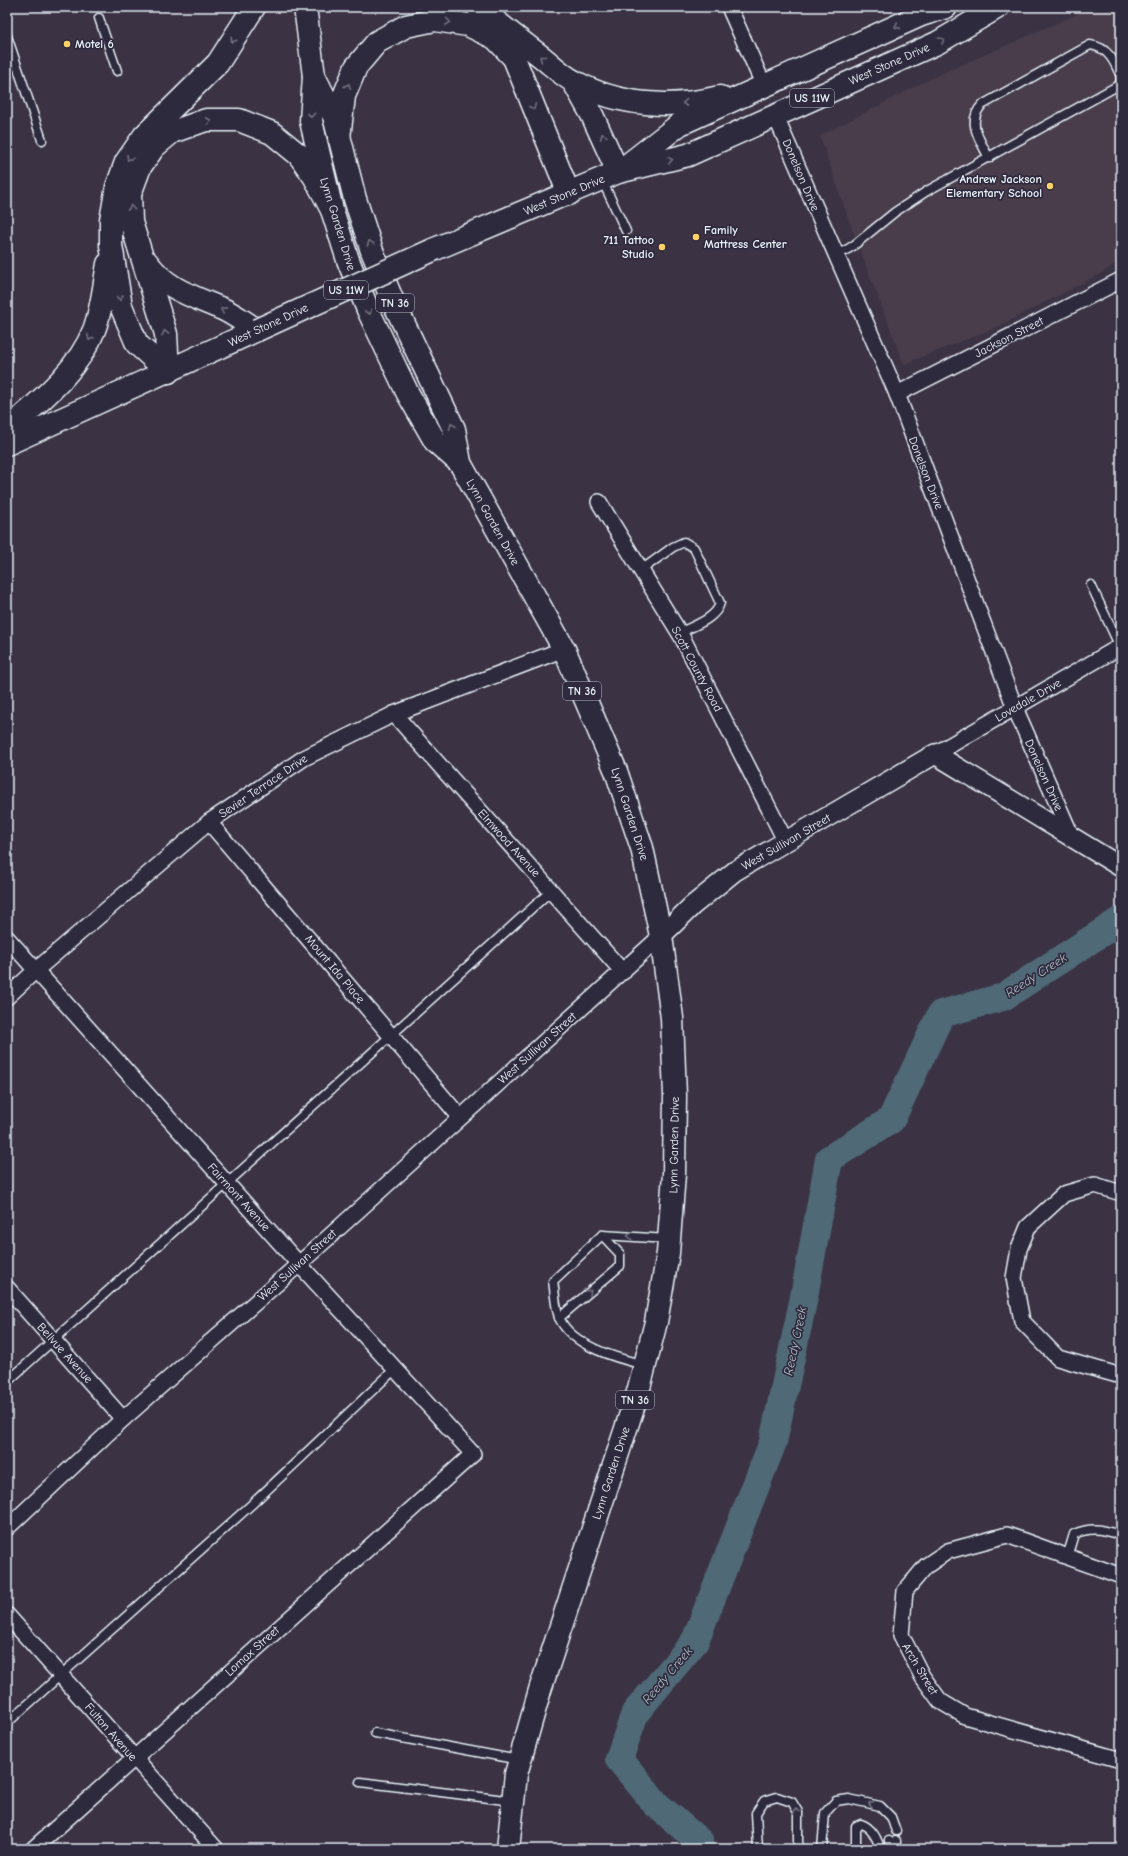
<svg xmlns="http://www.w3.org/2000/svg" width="1128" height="1856" font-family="'Comic Neue',sans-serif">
  <rect width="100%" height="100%" fill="#3b3344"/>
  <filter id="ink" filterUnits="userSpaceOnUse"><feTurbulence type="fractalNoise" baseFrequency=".025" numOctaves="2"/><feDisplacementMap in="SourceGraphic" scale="8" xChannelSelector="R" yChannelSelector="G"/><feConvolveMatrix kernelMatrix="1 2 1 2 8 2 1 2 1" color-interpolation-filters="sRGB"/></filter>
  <g filter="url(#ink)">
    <polygon fill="#4a3d4c" points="1093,7 1121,7 1121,260 1100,274 997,327 904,364 853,232 820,136 930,79"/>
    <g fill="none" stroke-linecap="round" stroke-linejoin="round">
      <polyline stroke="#4f6977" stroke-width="28" points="701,1849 700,1842 657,1805 619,1759 635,1713 695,1641 773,1442 803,1302 829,1159 891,1120 941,1014 1003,997 1121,920"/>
      <defs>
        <g id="service">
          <polyline points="99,18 117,71"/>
          <polyline points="7,36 42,140"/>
          <path d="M989,158C980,140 966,122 982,105L1090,45C1108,47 1115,62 1121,77"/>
          <polyline points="602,180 626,231"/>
          <polyline points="836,256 853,246 895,212 927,191 1119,85 1121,80"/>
          <path d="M640,571L673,547L684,542L694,548L720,603C716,619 693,626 679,633"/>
          <polyline points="1091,585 1120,647"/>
          <polyline points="559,1318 620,1266 620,1254 602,1235"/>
          <path d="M645,1365C619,1359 570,1346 559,1317C555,1307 555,1293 553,1281L602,1235L668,1239"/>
          <polyline points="7,1382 552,890"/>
          <path d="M1067,1557L1074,1534C1093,1526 1102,1530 1121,1535"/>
          <polyline points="7,1723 251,1505 395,1369"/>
          <polyline points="375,1733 519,1760"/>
          <polyline points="360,1782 513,1801"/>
          <polyline points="889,1841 890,1849"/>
          <polyline points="896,1841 896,1849"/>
          <polyline points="758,1849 756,1813 764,1801 777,1797 792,1802 798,1812 798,1849"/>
          <polyline points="822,1849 825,1813 836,1801 849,1799 880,1806 891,1817 896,1831"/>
          <path d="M856,1849V1826L861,1824C871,1827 879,1840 879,1849"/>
        </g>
        <g id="minor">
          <polyline points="729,7 764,86"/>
          <polyline points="775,115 897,394 1015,708 1071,835"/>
          <polyline points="897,394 1121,280"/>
          <polyline points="599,502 682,637 786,842"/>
          <polyline points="394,714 623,972"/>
          <polyline points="935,754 1121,646"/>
          <polyline points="209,822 460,1117"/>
          <polyline points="7,938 299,1264 473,1454 33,1849"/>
          <polyline points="7,997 36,970 209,822 304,758 394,714 564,649"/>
          <polyline points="1121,1193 1095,1185 1064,1194 1028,1227 1019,1249 1014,1278 1022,1321 1058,1358 1121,1376"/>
          <polyline points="7,1288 123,1419"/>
          <polyline points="7,1528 123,1419 299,1264 661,936"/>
          <polyline points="1121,1576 1007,1535 948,1551 926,1566 905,1591 901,1635 922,1676 940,1701 965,1716 1121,1760"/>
          <polyline points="7,1615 216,1849"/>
        </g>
        <polyline id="tertiary" points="661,936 692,906 735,871 935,754 1121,867"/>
        <g id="primary">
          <polyline points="305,7 314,76 311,121 332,210 348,260 368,310 407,392 435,441 460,463"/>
          <polyline points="314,76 334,116 355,199 372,251 392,299 454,429 460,463 564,649 616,771 642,848 661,936 672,1018 675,1096 674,1174 668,1253 656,1322 638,1392 540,1690 516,1774 508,1849"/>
        </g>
        <g id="trunk">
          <path d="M478,7C499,24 521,41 543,58C553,66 563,76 575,82C619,106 672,109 720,97"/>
          <polyline points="573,81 592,115 618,172"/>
          <polyline points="339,138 344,96 356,67 377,42 406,26 435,20 468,25 495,38 514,58 569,194"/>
          <polyline points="625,167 680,124 921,15 946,7"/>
          <polyline points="435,249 618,172 688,155 937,43 998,7"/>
          <path d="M146,261C166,289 189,295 220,308C233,313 245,323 257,330"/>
          <polyline points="168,372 166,334 131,222 130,194 140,167 154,147 172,132 206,120 239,120 272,133 299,155 314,176 332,210"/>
          <polyline points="168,372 137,344 121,306 111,245 111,220 117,187 126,162 144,136 218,63 254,7"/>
          <path d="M7,430C39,402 78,371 94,330C102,309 104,286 108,264"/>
          <polyline points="7,444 257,330"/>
        </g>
      </defs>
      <use href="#service" stroke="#e8f1f8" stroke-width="11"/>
      <use href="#minor" stroke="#e8f1f8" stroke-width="18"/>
      <use href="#tertiary" stroke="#e8f1f8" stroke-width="22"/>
      <use href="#primary" stroke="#e8f1f8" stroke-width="25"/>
      <use href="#trunk" stroke="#e8f1f8" stroke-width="25"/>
      <use href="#service" stroke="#2f2a3d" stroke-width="8"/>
      <use href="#minor" stroke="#2f2a3d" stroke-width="15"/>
      <use href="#tertiary" stroke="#2f2a3d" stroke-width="19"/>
      <use href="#primary" stroke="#2f2a3d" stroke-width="22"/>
      <use href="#trunk" stroke="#2f2a3d" stroke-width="22"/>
      <defs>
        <polyline id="trunk-bridge" points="257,330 435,249"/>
      </defs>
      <use href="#trunk-bridge" stroke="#e8f1f8" stroke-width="25" stroke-linecap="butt"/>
      <use href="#trunk-bridge" stroke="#2f2a3d" stroke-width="22"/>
    </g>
    <defs><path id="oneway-chevron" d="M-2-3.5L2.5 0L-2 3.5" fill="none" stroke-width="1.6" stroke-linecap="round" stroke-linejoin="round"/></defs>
    <g stroke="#70707e">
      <use href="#oneway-chevron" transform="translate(448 22) rotate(8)"/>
      <use href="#oneway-chevron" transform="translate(897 26) rotate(156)"/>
      <use href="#oneway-chevron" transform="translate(233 40) rotate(123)"/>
      <use href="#oneway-chevron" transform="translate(942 40) rotate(-30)"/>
      <use href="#oneway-chevron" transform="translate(542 58) rotate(-142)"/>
      <use href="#oneway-chevron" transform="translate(348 86) rotate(-67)"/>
      <use href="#oneway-chevron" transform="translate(685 103) rotate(175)"/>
      <use href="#oneway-chevron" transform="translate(533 107) rotate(68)"/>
      <use href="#oneway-chevron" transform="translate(311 115) rotate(93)"/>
      <use href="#oneway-chevron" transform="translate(209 121) rotate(-6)"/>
      <use href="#oneway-chevron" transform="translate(603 136) rotate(-114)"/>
      <use href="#oneway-chevron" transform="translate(129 158) rotate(122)"/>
      <use href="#oneway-chevron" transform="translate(670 160) rotate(-13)"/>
      <use href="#oneway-chevron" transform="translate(131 208) rotate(-93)"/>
      <use href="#oneway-chevron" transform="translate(370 243) rotate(-108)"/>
      <use href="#oneway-chevron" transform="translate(120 298) rotate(79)"/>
      <use href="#oneway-chevron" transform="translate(223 310) rotate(-152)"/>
      <use href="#oneway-chevron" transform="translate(369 312) rotate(66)"/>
      <use href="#oneway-chevron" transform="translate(165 333) rotate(-102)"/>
      <use href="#oneway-chevron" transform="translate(90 338) rotate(117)"/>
      <use href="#oneway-chevron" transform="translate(452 426) rotate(-112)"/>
      <use href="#oneway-chevron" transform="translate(630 1236) rotate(-177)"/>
      <use href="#oneway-chevron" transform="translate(589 1292) rotate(-41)"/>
      <use href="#oneway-chevron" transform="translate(871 1804) rotate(-164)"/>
      <use href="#oneway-chevron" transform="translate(796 1811) rotate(-110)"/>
    </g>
  </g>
  <g fill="#ffd166" stroke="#2f2a3d" stroke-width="1.5">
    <circle cx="67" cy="44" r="4"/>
    <circle cx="1050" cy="186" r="4"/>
    <circle cx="696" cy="237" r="4"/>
    <circle cx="662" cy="247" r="4"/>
  </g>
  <g text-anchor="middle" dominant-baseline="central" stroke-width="3.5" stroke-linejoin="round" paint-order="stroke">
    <g fill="#2f2a3d" stroke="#b0b5c0" stroke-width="1">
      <rect x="790" y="89" width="44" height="18" rx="3"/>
      <rect x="324" y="281" width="44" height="18" rx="3"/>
      <rect x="376" y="294" width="38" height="18" rx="3"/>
      <rect x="563" y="682" width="38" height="18" rx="3"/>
      <rect x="616" y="1391" width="38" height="18" rx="3"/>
    </g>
    <g font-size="11" font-weight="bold" fill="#e8f1f8">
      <text x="812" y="98">US 11W</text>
      <text x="346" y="290">US 11W</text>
      <text x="395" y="303">TN 36</text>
      <text x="582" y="691">TN 36</text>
      <text x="635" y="1400">TN 36</text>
    </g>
    <g font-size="12" font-weight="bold" fill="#e8f1f8" stroke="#2f2a3d" text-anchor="start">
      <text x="75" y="44">Motel 6</text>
      <text x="1042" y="179" text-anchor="end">Andrew Jackson<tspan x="1042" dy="14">Elementary School</tspan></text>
      <text x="704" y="230">Family<tspan x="704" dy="14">Mattress Center</tspan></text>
      <text x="654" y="240" text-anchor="end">711 Tattoo<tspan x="654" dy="14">Studio</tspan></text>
    </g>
    <g font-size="12" fill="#e8f1f8" stroke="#2f2a3d">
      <text transform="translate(889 64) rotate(-24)">West Stone Drive</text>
      <text transform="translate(801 175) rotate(67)">Donelson Drive</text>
      <text transform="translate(564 195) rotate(-23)">West Stone Drive</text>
      <text transform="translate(338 224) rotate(73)">Lynn Garden Drive</text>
      <text transform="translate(268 325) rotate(-25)">West Stone Drive</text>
      <text transform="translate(1009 337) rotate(-27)">Jackson Street</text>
      <text transform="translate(926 473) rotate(69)">Donelson Drive</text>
      <text transform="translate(493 522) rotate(61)">Lynn Garden Drive</text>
      <text transform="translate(697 669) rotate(62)">Scott County Road</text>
      <text transform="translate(1028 700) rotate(-30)">Lovedale Drive</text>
      <text transform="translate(1044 775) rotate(66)">Donelson Drive</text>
      <text transform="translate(263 786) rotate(-34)">Sevier Terrace Drive</text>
      <text transform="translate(630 814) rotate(72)">Lynn Garden Drive</text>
      <text transform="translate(786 842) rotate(-30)">West Sullivan Street</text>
      <text transform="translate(509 843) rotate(48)">Elmwood Avenue</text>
      <text transform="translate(335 969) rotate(50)">Mount Ida Place</text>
      <text transform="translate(537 1048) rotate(-42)">West Sullivan Street</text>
      <text transform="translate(674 1145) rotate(-89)">Lynn Garden Drive</text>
      <text transform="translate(239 1197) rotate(48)">Fairmont Avenue</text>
      <text transform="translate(297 1265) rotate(-42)">West Sullivan Street</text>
      <text transform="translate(65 1353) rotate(48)">Bellvue Avenue</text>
      <text transform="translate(611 1473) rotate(-72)">Lynn Garden Drive</text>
      <text transform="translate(252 1651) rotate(-42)">Lomax Street</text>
      <text transform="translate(920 1669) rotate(59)">Arch Street</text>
      <text transform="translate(111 1732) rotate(49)">Fulton Avenue</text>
    </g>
    <g font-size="13" font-style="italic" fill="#abbbc4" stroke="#2f2a3d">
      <text transform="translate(1036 975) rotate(-33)">Reedy Creek</text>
      <text transform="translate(795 1341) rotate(-78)">Reedy Creek</text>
      <text transform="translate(667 1675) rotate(-50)">Reedy Creek</text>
    </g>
  </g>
  <rect width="1128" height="1856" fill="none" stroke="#2f2a3d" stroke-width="24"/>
  <rect x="12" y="12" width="1104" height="1832" fill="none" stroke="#e8f1f8" stroke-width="1.5" filter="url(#ink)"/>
</svg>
